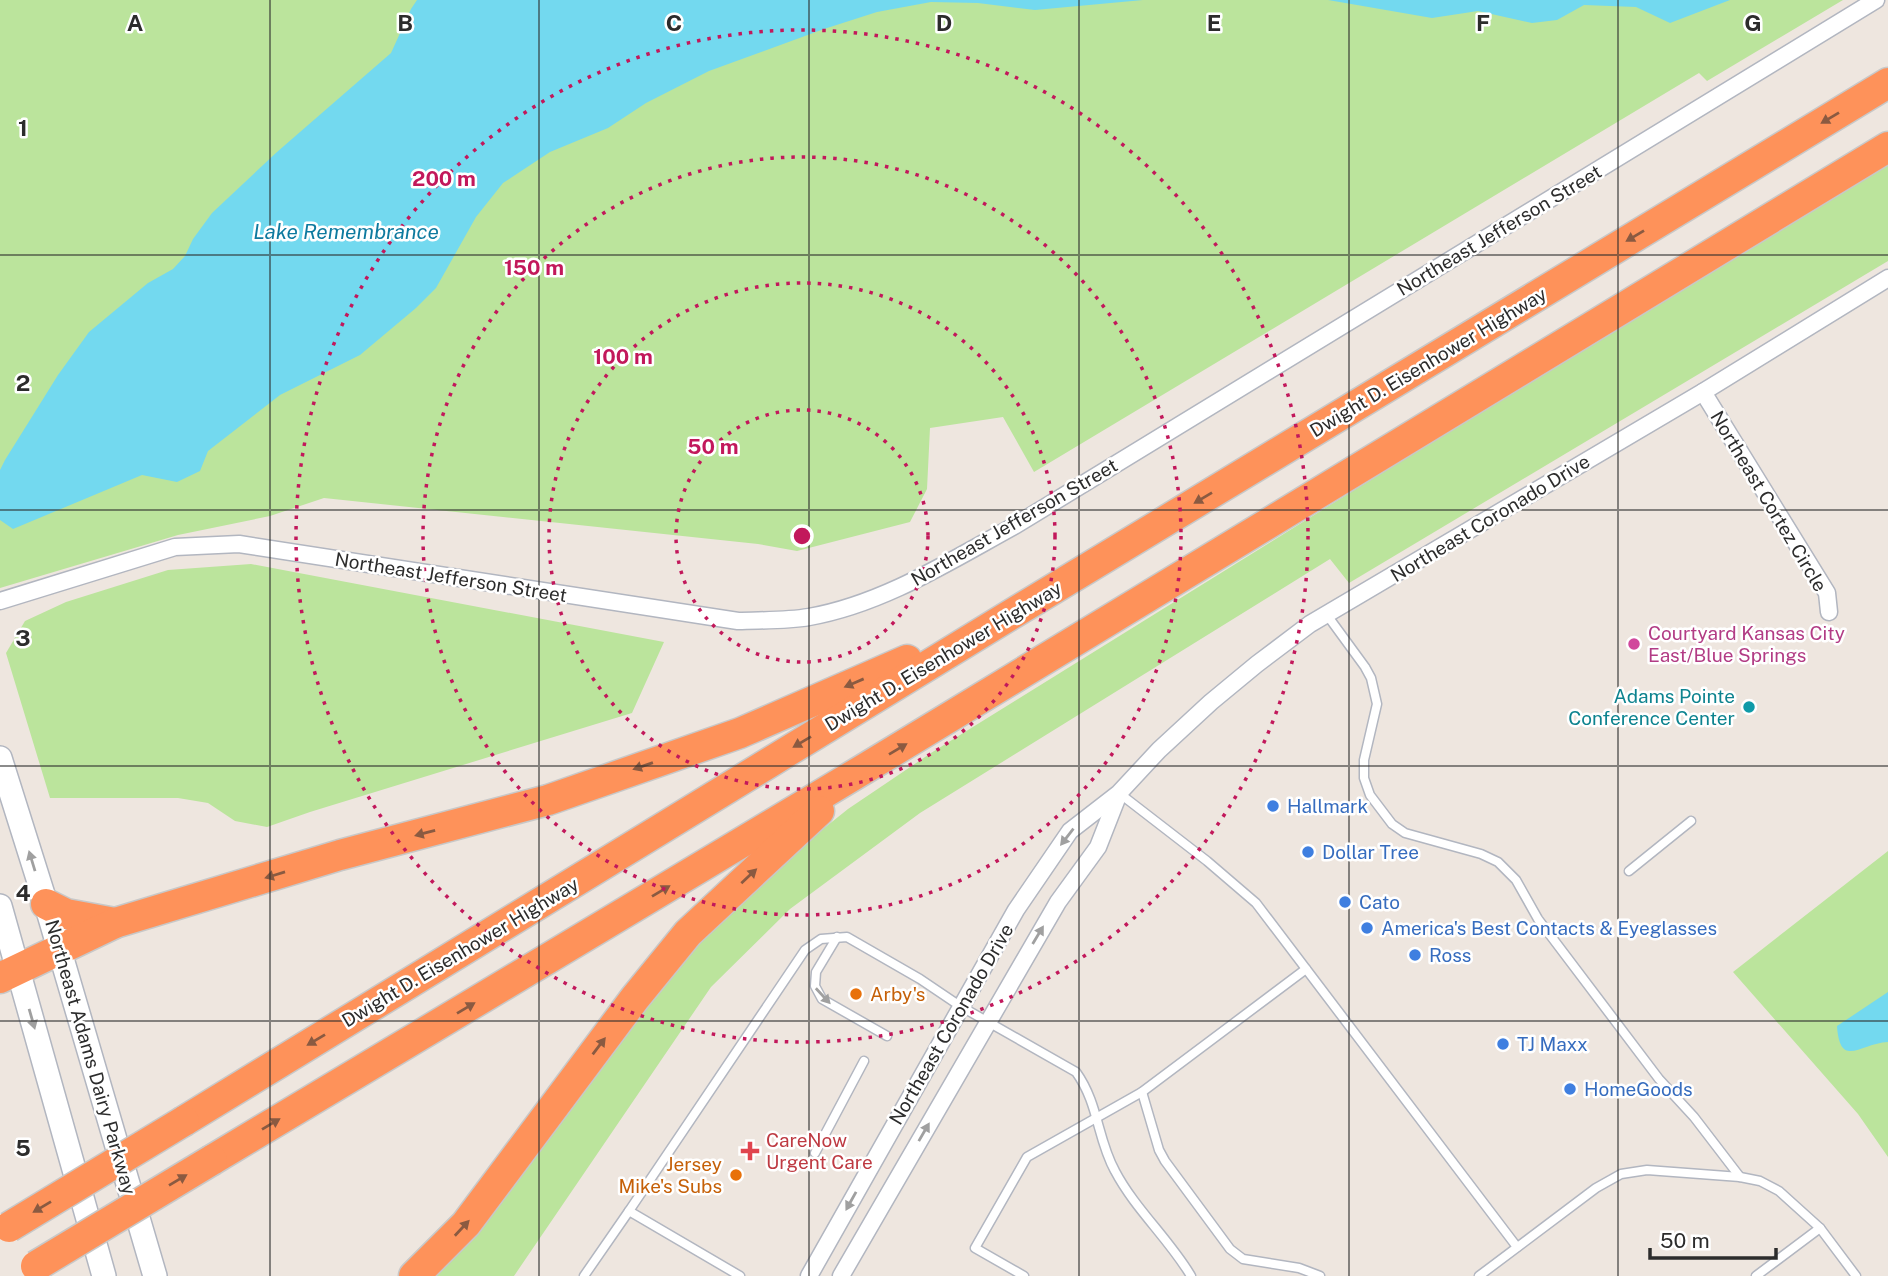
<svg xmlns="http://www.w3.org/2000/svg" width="1888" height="1276" font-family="'Public Sans',sans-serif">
  <rect width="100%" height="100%" fill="#eee6df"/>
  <g fill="#bbe49c">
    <polygon points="0,0 1843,0 1707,81 1699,73 1034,472 1003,417 930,428 927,489 910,522 797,551 758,544 324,498 270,516 178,535 0,588"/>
    <polygon points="1888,164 1888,261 1349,583 1330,559 920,813 790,909 711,987 514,1276 434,1276 644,1004 707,932 762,878 848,809 931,753 1401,461"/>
    <polygon points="251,564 664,642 632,713 310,812 267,827 235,821 208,803 178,798 50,798 6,653 25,621 66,602 168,570"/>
    <polygon points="1888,851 1888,1157 1858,1114 1733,972"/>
  </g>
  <g fill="#73d9ef">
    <polygon points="417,0 1143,0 1035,10 978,3 931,2 877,12 824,29 709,71 646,103 608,128 550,152 503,183 476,217 436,288 416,308 360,355 280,395 208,451 200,471 177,482 142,475 13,529 0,520 0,470 5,460 58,375 89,332 148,283 173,269 185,256 193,239 212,213 277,152 391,53 411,9"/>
    <polygon points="1328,0 1730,0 1670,23 1636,7 1584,5 1557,20 1532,23 1478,11 1432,18"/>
    <path d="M1888,992V1042C1861,1043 1840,1070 1837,1026Z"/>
  </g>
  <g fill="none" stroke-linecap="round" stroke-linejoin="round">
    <defs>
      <g id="lane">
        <polyline points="1327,615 1365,667 1371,678 1377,704 1364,760 1364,778 1370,795 1392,824 1405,833 1481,854 1498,862 1516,880 1538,919 1659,1079 1694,1117 1740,1177"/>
        <polyline points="1119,793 1207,861 1256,903 1517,1247"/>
        <polyline points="1629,871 1691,821"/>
        <polyline points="837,937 816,972 815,986 822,999 887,1036"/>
        <polyline points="1142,1092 1159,1150 1165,1161 1230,1249 1243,1259 1299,1268 1320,1276"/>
        <polyline points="815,1153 864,1061"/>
        <path d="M629,1211L805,950L821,939L847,937L920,979L960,1006L1076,1072C1099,1104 1097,1139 1115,1171C1135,1209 1169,1239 1191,1276"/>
        <polyline points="584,1276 629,1211 740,1276"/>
        <polyline points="1024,1276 975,1248 1027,1157 1142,1092 1306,969"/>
        <polyline points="1479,1276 1596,1188 1621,1174 1647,1170 1740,1177 1760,1181 1779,1191 1820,1228 1856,1276"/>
        <polyline points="1756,1276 1820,1228"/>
      </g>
      <g id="street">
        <polyline points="1703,392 1827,593 1829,612"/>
        <path d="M0,601L175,547L239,544L738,621C761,620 786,621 809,617C883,604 950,561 1016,525L1876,0"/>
        <polyline points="809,1276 1016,910 1070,831 1119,793 1159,750 1211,702 1257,664 1310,624 1703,392 1888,278"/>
        <polyline points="841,1276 1058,902 1098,847 1118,796"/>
      </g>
      <g id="secondary">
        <polyline points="0,758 46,904 155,1276"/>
        <polyline points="0,906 104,1276"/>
      </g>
      <g id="highway">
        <polyline points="46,904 66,914 115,923"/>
        <polyline points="0,978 115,923 340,855 548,800 740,733 907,660"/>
        <polyline points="184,1121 1007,617 1888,83"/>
        <polyline points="212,1160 864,769 1888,147"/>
        <polyline points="414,1276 466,1224 635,998 688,933 819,811"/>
      </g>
    </defs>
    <use href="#lane" stroke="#b2b6c0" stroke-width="11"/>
    <use href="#street" stroke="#b2b6c0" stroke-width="19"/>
    <use href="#secondary" stroke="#b2b6c0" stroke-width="26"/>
    <use href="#highway" stroke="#c8c8c8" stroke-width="33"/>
    <use href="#lane" stroke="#fff" stroke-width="8"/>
    <use href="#street" stroke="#fff" stroke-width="16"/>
    <use href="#secondary" stroke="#fff" stroke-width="23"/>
    <use href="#highway" stroke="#fe925a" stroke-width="30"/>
    <defs>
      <g id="highway-bridge">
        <polyline points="9,1227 184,1121"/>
        <polyline points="36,1266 212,1160"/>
      </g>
    </defs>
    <use href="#highway-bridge" stroke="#c8c8c8" stroke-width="33" stroke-linecap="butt"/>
    <use href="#highway-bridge" stroke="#fe925a" stroke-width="30"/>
  </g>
  <defs><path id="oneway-solid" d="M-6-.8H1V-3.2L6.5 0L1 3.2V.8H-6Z" transform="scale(1.75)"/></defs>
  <g fill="#8a5a41">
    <use href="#oneway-solid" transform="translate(1830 118) rotate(149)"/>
    <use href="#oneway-solid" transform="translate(1635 236) rotate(149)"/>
    <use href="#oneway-solid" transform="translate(1203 498) rotate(149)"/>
    <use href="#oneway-solid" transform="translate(854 683) rotate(157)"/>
    <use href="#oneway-solid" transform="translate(802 742) rotate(149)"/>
    <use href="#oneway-solid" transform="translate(898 749) rotate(-31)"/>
    <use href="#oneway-solid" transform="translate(643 766) rotate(161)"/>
    <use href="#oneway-solid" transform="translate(425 833) rotate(165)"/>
    <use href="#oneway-solid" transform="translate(275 875) rotate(163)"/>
    <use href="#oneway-solid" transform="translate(749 876) rotate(-43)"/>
    <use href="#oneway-solid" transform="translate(661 891) rotate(-31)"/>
    <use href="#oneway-solid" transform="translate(466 1008) rotate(-31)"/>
    <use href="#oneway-solid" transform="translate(316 1040) rotate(149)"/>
    <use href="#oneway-solid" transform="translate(599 1046) rotate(-53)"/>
    <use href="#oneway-solid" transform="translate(271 1124) rotate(-31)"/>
    <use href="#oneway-solid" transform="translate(178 1180) rotate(-31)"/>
    <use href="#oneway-solid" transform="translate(42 1207) rotate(149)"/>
    <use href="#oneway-solid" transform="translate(462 1228) rotate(-47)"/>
  </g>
  <g fill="#a0a0a0">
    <use href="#oneway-solid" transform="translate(1067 837) rotate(128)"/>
    <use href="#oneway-solid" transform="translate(32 861) rotate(-107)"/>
    <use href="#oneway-solid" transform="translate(1038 935) rotate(-59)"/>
    <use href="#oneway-solid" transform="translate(823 996) rotate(47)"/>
    <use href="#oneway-solid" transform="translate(32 1019) rotate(74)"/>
    <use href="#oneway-solid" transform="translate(924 1132) rotate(-60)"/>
    <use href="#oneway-solid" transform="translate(851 1201) rotate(119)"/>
  </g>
  <path fill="none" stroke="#2c2c2c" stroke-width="2" stroke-opacity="0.55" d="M270,0V1276M539,0V1276M809,0V1276M1079,0V1276M1349,0V1276M1618,0V1276M0,255H1888M0,510H1888M0,766H1888M0,1021H1888"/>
  <g fill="none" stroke="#c2185b" stroke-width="3.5" stroke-dasharray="3.5 7">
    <circle cx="802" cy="536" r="126"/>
    <circle cx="802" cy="536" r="253"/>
    <circle cx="802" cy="536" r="379"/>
    <circle cx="802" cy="536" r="506"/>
  </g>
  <circle fill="#d1479c" stroke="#fff" stroke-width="2.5" cx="1634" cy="644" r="7"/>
  <circle fill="#0f9aa8" stroke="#fff" stroke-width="2.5" cx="1749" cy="707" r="7"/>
  <g fill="#3f7fe0" stroke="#fff" stroke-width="2.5">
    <circle cx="1273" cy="806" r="7"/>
    <circle cx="1308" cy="852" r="7"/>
    <circle cx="1345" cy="902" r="7"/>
    <circle cx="1367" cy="928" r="7"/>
    <circle cx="1415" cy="955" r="7"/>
    <circle cx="1503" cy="1044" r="7"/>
    <circle cx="1570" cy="1089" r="7"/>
  </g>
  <g fill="#e8710a" stroke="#fff" stroke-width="2.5">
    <circle cx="856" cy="994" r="7"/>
    <circle cx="736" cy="1175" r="7"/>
  </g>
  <path fill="#e0444e" stroke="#fff" stroke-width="2.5" d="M746.5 1140.5h7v7h7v7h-7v7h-7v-7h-7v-7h7z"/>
  <g text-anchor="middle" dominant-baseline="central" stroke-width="5" stroke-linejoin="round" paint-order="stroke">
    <g font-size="19" fill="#2c2c2c" stroke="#fff">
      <text transform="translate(1499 230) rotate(-31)">Northeast Jefferson Street</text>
      <text transform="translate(1428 362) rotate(-31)">Dwight D. Eisenhower Highway</text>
      <text transform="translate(1769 501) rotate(59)">Northeast Cortez Circle</text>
      <text transform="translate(1490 518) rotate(-31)">Northeast Coronado Drive</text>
      <text transform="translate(1014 522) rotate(-30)">Northeast Jefferson Street</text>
      <text transform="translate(451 577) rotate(9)">Northeast Jefferson Street</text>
      <text transform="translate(943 656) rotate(-31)">Dwight D. Eisenhower Highway</text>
      <text transform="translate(460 952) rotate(-31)">Dwight D. Eisenhower Highway</text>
      <text transform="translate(951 1024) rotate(-60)">Northeast Coronado Drive</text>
      <text transform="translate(91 1057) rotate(74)">Northeast Adams Dairy Parkway</text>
    </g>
    <g font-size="19" fill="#b23c85" stroke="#fff" text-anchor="start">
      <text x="1648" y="633">Courtyard Kansas City<tspan x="1648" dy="22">East/Blue Springs</tspan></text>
    </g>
    <g font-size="19" fill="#0d838f" stroke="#fff" text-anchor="end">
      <text x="1735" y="696">Adams Pointe<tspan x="1735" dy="22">Conference Center</tspan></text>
    </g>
    <g font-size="19" fill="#366cbe" stroke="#fff" text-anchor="start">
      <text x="1287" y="806">Hallmark</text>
      <text x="1322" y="852">Dollar Tree</text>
      <text x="1359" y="902">Cato</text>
      <text x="1381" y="928">America's Best Contacts &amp; Eyeglasses</text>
      <text x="1429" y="955">Ross</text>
      <text x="1517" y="1044">TJ Maxx</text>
      <text x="1584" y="1089">HomeGoods</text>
    </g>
    <g font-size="19" fill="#c56008" stroke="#fff" text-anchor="start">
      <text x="870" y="994">Arby's</text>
      <text x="722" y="1164" text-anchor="end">Jersey<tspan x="722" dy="22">Mike's Subs</tspan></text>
    </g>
    <g font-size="19" fill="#be3a42" stroke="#fff" text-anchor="start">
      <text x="766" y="1140">CareNow<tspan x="766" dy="22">Urgent Care</tspan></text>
    </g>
    <g font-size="21" font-style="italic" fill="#0e7a9f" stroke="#fff">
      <text x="346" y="231">Lake Remembrance</text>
    </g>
  </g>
  <g font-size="23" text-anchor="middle" font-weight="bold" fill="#2c2c2c" stroke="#fff" stroke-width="5" stroke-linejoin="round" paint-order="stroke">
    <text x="135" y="31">A</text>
    <text x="405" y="31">B</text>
    <text x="674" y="31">C</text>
    <text x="944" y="31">D</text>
    <text x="1214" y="31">E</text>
    <text x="1483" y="31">F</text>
    <text x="1753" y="31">G</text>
    <text x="23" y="136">1</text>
    <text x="23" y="391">2</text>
    <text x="23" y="646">3</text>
    <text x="23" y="901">4</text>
    <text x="23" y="1156">5</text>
  </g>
  <circle cx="802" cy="536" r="10" fill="#c2185b" stroke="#fff" stroke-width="3.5"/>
  <g font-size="21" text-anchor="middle" font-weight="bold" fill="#c2185b" stroke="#fff" stroke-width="5" stroke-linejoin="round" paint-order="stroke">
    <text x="444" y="186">200 m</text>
    <text x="534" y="275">150 m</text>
    <text x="623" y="364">100 m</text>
    <text x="713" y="454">50 m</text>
  </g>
  <path d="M1650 1248v10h126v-10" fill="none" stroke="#2c2c2c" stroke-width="3.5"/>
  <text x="1660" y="1248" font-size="21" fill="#2c2c2c" stroke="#ffffff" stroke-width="5" paint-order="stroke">50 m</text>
</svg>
